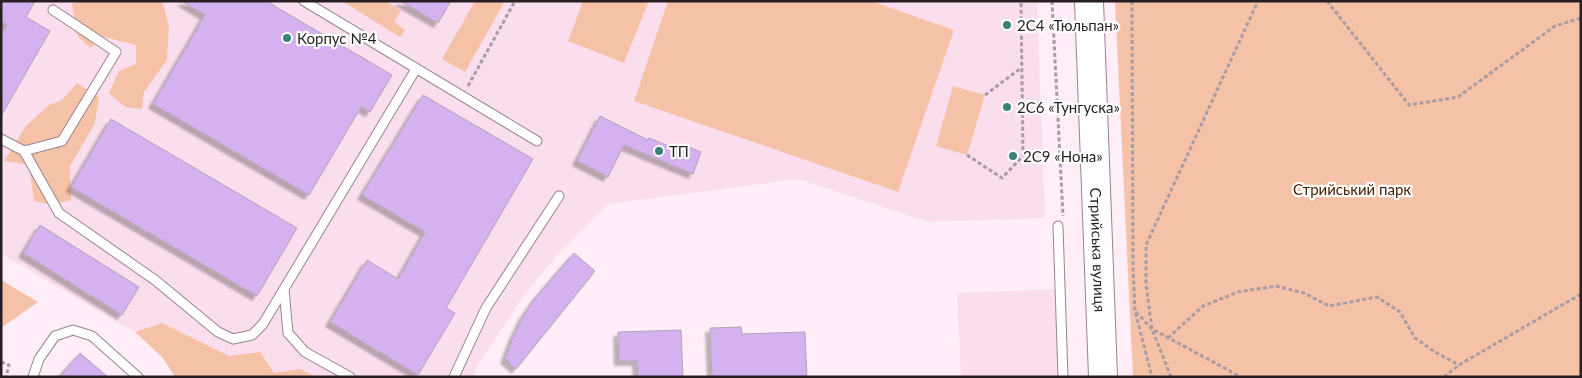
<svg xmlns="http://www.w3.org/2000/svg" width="1582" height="378" font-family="Lato,sans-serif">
  <defs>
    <filter id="shadow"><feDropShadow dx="-4.5" dy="4.5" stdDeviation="1" flood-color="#0004"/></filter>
  </defs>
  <rect width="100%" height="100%" fill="#ffeef7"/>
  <g fill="#fbdeee">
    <polygon points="1,1 1037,1 1045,218 928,222 798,179 608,204 557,255 523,296 480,361 473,377 244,377 129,329 1,254"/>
    <polygon points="1056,289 1060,377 961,377 957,293"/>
  </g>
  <g fill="#f6c2a7">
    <polygon points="80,1 162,1 169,26 167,60 144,92 142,109 125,107 109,93 119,71 136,64 136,45 104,37 90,48 77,35 72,4"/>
    <polygon points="342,1 386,1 401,11 394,22 405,30 400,37"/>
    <polygon points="475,1 505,1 465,72 442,59"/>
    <polygon points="583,1 649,1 624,63 568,41"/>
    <polygon points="668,1 871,1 954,30 898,192 634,101"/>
    <polygon points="1115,1 1581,1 1581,377 1133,377"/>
    <polygon points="77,83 99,97 95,123 70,166 71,200 53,205 34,201 29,165 4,161 26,126 49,105 62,100"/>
    <polygon points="953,86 985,95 967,155 936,146"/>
    <polygon points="1,280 38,302 1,328"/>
    <polygon points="162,323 229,356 260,352 274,373 300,369 316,377 175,377 163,358 135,332"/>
  </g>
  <g fill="#d6b1ef" stroke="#afa5b7" filter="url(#shadow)">
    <polygon points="1,1 35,1 26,17 50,31 1,116 1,35 7,25 1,21"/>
    <polygon points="182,1 266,1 392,75 370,112 361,107 309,195 153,104 205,15"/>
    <polygon points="400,1 451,1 438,23"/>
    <polygon points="423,95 533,159 446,308 455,313 418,375 330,322 367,260 398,279 425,232 362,195"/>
    <polygon points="600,116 648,140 649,138 683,152 686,146 701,152 693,174 624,145 608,177 577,161"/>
    <polygon points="111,119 297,228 257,296 71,187"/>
    <polygon points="40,225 139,287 122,315 23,253"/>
    <polygon points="574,253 595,271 516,369 505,359 513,337 523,316 536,297"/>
    <polygon points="741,327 742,334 805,332 807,377 712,377 710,328"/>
    <polygon points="681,330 683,377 638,377 637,361 619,361 618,332"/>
    <polygon points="80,353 108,377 59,377"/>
  </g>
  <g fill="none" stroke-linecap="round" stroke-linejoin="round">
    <defs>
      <g id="lane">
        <polyline points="304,1 537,141"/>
        <polyline points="1,139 24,151 62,141 116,52 53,10"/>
        <polyline points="24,151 59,213 155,280 218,332 233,339 252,335 263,324 416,69"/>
        <polyline points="1058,226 1063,377"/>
        <polyline points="284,290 288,333 305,352 350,377"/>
        <polyline points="33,377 39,359 55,336 73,330 92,336 138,377"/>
        <polyline points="454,377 486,308 559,196"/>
      </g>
      <g id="primary">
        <path id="s1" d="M1089,1L1103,377"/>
      </g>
    </defs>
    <use href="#lane" stroke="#97848e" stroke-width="11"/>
    <use href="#primary" stroke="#97848e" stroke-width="30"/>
    <g stroke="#a99ca3" stroke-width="3" stroke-dasharray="4 2.5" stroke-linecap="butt">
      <polyline points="1052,1 1063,216"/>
      <polyline points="1132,1 1133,268 1135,311 1152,377"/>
      <polyline points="1327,1 1409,105 1458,97 1555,26 1581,18"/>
      <polyline points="468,86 515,1"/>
      <polyline points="985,95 1021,68"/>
      <polyline points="967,155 1002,178 1023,156 1021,1"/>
      <polyline points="1136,312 1152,329 1241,377"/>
      <polyline points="1168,338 1203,306 1238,292 1276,286 1304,293 1329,306 1377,297 1400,312 1415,338 1435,352 1459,365"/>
      <polyline points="1,362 9,365 6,377"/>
      <polyline points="1171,377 1152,329 1146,284 1146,245 1258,1"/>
      <polyline points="1444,377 1459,365 1581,294"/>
    </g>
    <use href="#lane" stroke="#fff" stroke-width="9"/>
    <use href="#primary" stroke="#fff" stroke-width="28"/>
  </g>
  <g fill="#3c8176" stroke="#fff" stroke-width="2">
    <circle cx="1007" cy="25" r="5"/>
    <circle cx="287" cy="38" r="5"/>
    <circle cx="1007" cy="107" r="5"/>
    <circle cx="659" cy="151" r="5"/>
    <circle cx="1013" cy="156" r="5"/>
  </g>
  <g text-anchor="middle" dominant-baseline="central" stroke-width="4.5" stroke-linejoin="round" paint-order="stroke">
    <g font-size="15" fill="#261e22" stroke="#fff" text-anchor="start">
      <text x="1017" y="25">2С4 «Тюльпан»</text>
      <text x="297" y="38">Корпус №4</text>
      <text x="1017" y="107">2С6 «Тунгуска»</text>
      <text x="669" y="151">ТП</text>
      <text x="1023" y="156">2С9 «Нона»</text>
    </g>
    <g font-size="15" fill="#471d01" stroke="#fff">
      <text x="1352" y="189">Стрийський парк</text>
    </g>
    <g font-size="15" fill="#261e22" stroke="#fff">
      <text stroke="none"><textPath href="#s1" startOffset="249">Стрийська вулиця</textPath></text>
    </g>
  </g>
  <rect width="1582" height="378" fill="none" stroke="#261e22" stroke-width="5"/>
</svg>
